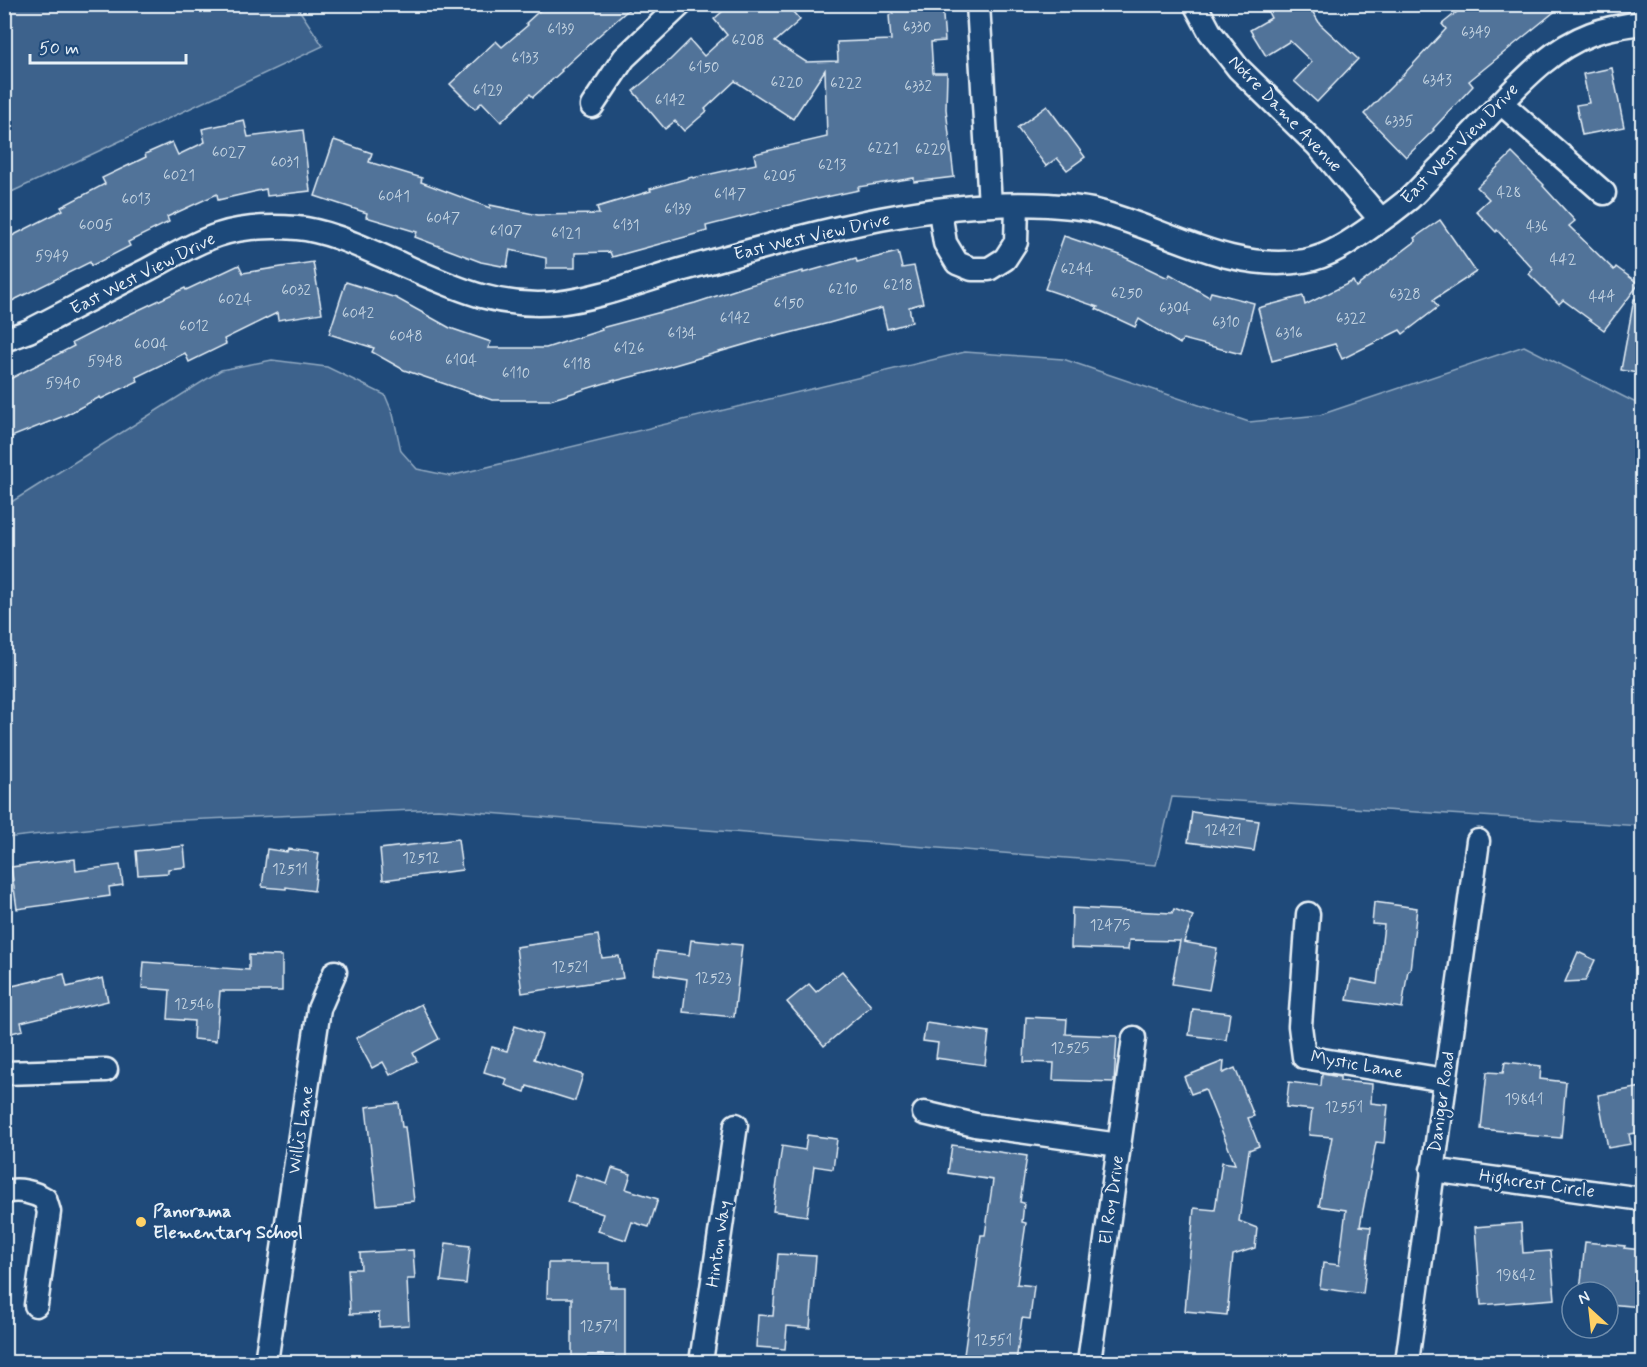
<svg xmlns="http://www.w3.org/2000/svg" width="1647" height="1367" font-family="Mynerve,sans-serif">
  <rect width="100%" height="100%" fill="#1f4a7a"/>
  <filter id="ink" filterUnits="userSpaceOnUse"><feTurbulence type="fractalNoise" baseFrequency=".0167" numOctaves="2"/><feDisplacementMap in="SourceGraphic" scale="12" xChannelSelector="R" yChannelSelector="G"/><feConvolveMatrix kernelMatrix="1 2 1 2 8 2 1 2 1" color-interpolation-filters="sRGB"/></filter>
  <g filter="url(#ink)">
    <g fill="#3c628c" stroke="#92aac2" stroke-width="1.5">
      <polygon points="4,5 296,5 323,46 5,195"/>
      <polygon points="1524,346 1642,406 1642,826 1172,797 1156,865 438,809 161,821 5,838 5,506 221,370 272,360 327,367 385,395 393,414 401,451 417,469 450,476 965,352 1063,359 1249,422 1320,415"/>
    </g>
    <g fill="#517399" stroke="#e8f1f8" stroke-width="1.5">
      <polygon points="547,4 635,4 596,38 561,70 562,71 533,97 530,94 501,122 482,102 475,109 450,84 496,41 502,47 528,25 526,23"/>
      <polygon points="731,4 786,4 800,20 775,42 806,62 838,61 837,42 891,40 889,15 893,14 893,4 942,4 945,41 931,42 933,73 947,73 946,109 954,177 914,182 914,178 858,187 859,190 817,199 816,198 706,226 707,231 612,257 610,252 575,253 575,268 546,268 546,258 510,250 507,267 481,262 415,237 417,232 366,217 367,213 315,196 334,140 372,153 369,162 422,178 421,182 490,208 490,205 538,215 599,214 597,207 651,191 650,189 692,177 693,178 756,164 754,154 827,137 825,70 793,119 735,81 705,109 707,111 684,131 675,121 665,129 633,91 669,61 690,40 704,56 727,35 714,19"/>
      <polygon points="1264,4 1308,4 1320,24 1358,59 1317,102 1294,81 1312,62 1290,41 1266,56 1250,30 1271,18"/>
      <polygon points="1467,4 1564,4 1469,81 1473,86 1433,129 1434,130 1406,157 1364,114 1403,75 1446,29 1442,24"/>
      <polygon points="1612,68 1624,127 1582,135 1576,105 1589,103 1583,74"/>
      <polygon points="1047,106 1085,157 1067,170 1057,158 1046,166 1017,128"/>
      <polygon points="244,120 248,137 303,130 310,191 267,196 266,189 218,200 217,194 167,217 169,222 128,242 130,246 91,266 90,262 4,305 4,240 63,210 61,207 105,184 102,178 146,157 145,154 172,142 178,155 205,142 202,129"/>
      <polygon points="1512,153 1544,185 1543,186 1575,221 1569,226 1614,270 1616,267 1639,284 1604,330 1563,300 1559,304 1529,274 1533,269 1497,230 1496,232 1476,211 1489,199 1477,187"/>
      <polygon points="1440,220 1476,272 1433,300 1438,307 1403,334 1400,330 1342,359 1335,344 1272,361 1258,308 1303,296 1305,305 1353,281 1356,287 1416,241 1414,238"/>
      <polygon points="1064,236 1120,255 1168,278 1170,274 1209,297 1211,292 1254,303 1241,354 1183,339 1180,344 1139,319 1135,327 1096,309 1098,307 1045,289"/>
      <polygon points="898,252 902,268 914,266 923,303 909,307 912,322 887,329 882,308 829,323 774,337 774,336 654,371 615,381 615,380 550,400 492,400 404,370 372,352 374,348 329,334 346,282 396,298 450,328 491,342 488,348 546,348 602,330 601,328 695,303 750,285 803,271 803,273 856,258 857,262"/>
      <polygon points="313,262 322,313 278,320 277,313 224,339 226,344 189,362 185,353 136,377 138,381 101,399 100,397 64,416 4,440 4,382 74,346 72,343 109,324 185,288 186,290 239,265 243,273"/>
      <polygon points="1634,299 1642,299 1642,374 1621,370"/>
      <polygon points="1192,812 1259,821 1254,851 1188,842"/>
      <polygon points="458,839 462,870 383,880 380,849"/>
      <polygon points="184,846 186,867 168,869 168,873 138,875 136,851"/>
      <polygon points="267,849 287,852 288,849 319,853 314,891 286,887 286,889 262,887"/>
      <polygon points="75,859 76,871 120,865 123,885 109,887 110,896 17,909 11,867"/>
      <polygon points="1374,902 1417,908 1410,970 1408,970 1402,1008 1347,1000 1351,979 1377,984 1384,925 1372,924"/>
      <polygon points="1072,908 1172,913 1174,909 1193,916 1184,942 1183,942 1217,948 1209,990 1172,984 1180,941 1129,940 1128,950 1071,948"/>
      <polygon points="598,935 602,958 619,956 623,978 522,993 516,947"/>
      <polygon points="691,940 742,945 734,1017 683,1012 687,979 654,974 657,951 689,955"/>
      <polygon points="1578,952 1595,960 1585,981 1565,982"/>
      <polygon points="249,955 282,956 282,991 220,991 216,1041 193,1039 194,1021 168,1019 170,990 142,988 144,962 249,970"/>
      <polygon points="842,971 871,1006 824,1046 787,1002 809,984 816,992"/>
      <polygon points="64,974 67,987 103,978 108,1001 21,1022 23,1030 4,1035 4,981 10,980 12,986"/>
      <polygon points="421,1004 439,1039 413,1053 417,1061 390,1075 383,1062 372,1068 356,1038"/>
      <polygon points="1193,1009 1230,1013 1226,1040 1189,1035"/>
      <polygon points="1026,1017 1067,1019 1066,1034 1117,1036 1114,1082 1053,1080 1054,1063 1024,1062"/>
      <polygon points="926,1023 989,1032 985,1065 936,1058 938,1043 923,1041"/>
      <polygon points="515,1026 542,1035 534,1059 583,1075 575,1101 527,1086 525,1092 505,1085 507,1079 484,1072 492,1047 507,1051"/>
      <polygon points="1224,1061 1223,1073 1235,1068 1254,1116 1248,1118 1259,1146 1249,1150 1239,1221 1257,1228 1255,1248 1233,1255 1227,1315 1185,1311 1194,1208 1215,1210 1222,1162 1235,1164 1205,1089 1191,1094 1184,1077"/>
      <polygon points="1505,1062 1541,1066 1540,1079 1566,1082 1561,1138 1524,1135 1525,1133 1481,1129 1487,1072 1503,1073"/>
      <polygon points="1322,1074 1340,1077 1340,1081 1372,1084 1371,1103 1388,1105 1384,1143 1376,1142 1360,1226 1371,1227 1363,1294 1320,1288 1323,1263 1339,1265 1346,1210 1319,1206 1332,1137 1309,1135 1312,1110 1286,1107 1289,1082 1321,1086"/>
      <polygon points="1642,1087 1642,1132 1629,1134 1631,1144 1608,1148 1598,1095"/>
      <polygon points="399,1103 402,1127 405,1127 414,1201 377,1205 366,1107"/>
      <polygon points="807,1135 837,1139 833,1169 814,1166 807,1216 773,1211 782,1146 805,1150"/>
      <polygon points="952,1145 1027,1156 1020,1202 1024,1203 1022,1222 1026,1223 1017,1284 1034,1286 1030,1319 1022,1318 1016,1362 963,1362 981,1235 985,1235 993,1180 948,1173"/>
      <polygon points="612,1168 631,1174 626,1189 658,1199 649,1227 632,1222 626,1240 598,1231 603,1214 567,1202 576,1174 607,1184"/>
      <polygon points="1521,1223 1523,1253 1551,1251 1555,1299 1481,1305 1475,1227"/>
      <polygon points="1585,1242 1625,1246 1624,1248 1642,1250 1642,1307 1608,1304 1608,1292 1580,1292"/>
      <polygon points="446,1243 470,1246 466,1284 441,1281"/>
      <polygon points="413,1250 415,1279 407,1279 409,1325 379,1327 379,1313 350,1314 348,1269 361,1269 360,1253"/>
      <polygon points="778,1254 816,1256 810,1328 787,1326 785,1349 756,1347 758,1315 773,1316"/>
      <polygon points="548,1263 610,1263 610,1287 625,1287 625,1357 572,1356 572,1298 547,1298"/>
    </g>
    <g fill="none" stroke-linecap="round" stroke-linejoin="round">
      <defs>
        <g id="minor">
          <polyline points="978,4 990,205"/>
          <polyline points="1195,4 1210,32 1238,68 1317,145 1381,220"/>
          <polyline points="1501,103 1604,193"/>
          <polyline points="592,106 624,58 681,4"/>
          <polyline points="940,211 945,243 957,263 972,269 989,269 1005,259 1016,242 1017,205"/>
          <path d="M4,340L29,331C68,311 107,290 147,270C170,258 193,243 218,235C242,227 271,226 297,228C331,231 365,249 396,262C451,286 495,309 557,303C600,298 642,281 684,269C801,237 926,198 1048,205C1062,206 1078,207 1092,210C1163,227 1227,273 1304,261C1329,257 1353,240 1374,225C1386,217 1398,208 1409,199C1420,189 1430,177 1440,167C1458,148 1476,129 1495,109C1523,80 1551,49 1591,34C1607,28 1626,25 1642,23"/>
          <polyline points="1308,914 1300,1026 1304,1057 1445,1080"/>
          <polyline points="4,1073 106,1070"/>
          <polyline points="924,1113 975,1125 1119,1145"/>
          <polyline points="1432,1170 1642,1199"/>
          <path d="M4,1193C17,1187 35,1193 45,1199L49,1212L36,1305"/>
          <polyline points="266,1362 319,1009 335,972"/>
          <polyline points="701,1362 736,1125"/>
          <polyline points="1089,1362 1134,1038"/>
          <polyline points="1407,1362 1478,841"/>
        </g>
      </defs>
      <use href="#minor" stroke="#e8f1f8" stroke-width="27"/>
      <use href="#minor" stroke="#1f4a7a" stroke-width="22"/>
    </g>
  </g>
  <circle fill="#ffd166" stroke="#1f4a7a" stroke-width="2" cx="141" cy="1222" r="6"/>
  <g text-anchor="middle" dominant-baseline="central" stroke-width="5" stroke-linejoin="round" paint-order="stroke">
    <g font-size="15" fill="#c2d2e0">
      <text x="917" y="28">6330</text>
      <text x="561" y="30">6139</text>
      <text x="1476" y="33">6349</text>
      <text x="748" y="41">6208</text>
      <text x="525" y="59">6133</text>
      <text x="704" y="68">6150</text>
      <text x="1437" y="81">6343</text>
      <text x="787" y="83">6220</text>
      <text x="846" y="84">6222</text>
      <text x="918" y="87">6332</text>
      <text x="488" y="91">6129</text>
      <text x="670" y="101">6142</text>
      <text x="1399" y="122">6335</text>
      <text x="883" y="149">6221</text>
      <text x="931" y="150">6229</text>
      <text x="229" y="153">6027</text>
      <text x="285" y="163">6031</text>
      <text x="832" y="166">6213</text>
      <text x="179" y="176">6021</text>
      <text x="780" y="177">6205</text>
      <text x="1509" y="193">428</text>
      <text x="730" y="195">6147</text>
      <text x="394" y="197">6041</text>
      <text x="136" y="200">6013</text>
      <text x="678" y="210">6139</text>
      <text x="443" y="219">6047</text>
      <text x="96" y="226">6005</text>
      <text x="626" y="226">6131</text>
      <text x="1537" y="227">436</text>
      <text x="506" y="232">6107</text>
      <text x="566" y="234">6121</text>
      <text x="52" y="257">5949</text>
      <text x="1563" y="260">442</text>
      <text x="1077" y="270">6244</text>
      <text x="898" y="286">6218</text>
      <text x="843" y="290">6210</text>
      <text x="296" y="291">6032</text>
      <text x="1127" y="294">6250</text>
      <text x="1405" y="295">6328</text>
      <text x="1602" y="297">444</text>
      <text x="235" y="300">6024</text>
      <text x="789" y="304">6150</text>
      <text x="1175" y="309">6304</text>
      <text x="358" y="314">6042</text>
      <text x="735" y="319">6142</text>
      <text x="1351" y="319">6322</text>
      <text x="1226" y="323">6310</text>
      <text x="194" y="327">6012</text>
      <text x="682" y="334">6134</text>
      <text x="1289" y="334">6316</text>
      <text x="406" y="337">6048</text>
      <text x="151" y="345">6004</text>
      <text x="629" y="349">6126</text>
      <text x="461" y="361">6104</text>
      <text x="105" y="362">5948</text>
      <text x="577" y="365">6118</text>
      <text x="516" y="374">6110</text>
      <text x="63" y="384">5940</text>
      <text x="1223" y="831">12421</text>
      <text x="421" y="859">12512</text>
      <text x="290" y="870">12511</text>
      <text x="1110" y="926">12475</text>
      <text x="570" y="968">12521</text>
      <text x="713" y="979">12523</text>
      <text x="194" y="1005">12546</text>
      <text x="1070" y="1049">12525</text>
      <text x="1524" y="1100">19841</text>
      <text x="1344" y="1108">12551</text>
      <text x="1516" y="1276">19842</text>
      <text x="599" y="1327">12571</text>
      <text x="993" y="1341">12551</text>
    </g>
    <g font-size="18" fill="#e8f1f8" stroke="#1f4a7a">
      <text transform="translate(1285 114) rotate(46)">Notre Dame Avenue</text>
      <text transform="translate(1460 144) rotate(-46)">East West View Drive</text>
      <text transform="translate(812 237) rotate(-13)">East West View Drive</text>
      <text transform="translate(143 274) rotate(-27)">East West View Drive</text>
      <text transform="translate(1357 1065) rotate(10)">Mystic Lane</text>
      <text transform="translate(1442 1102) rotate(-82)">Daniger Road</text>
      <text transform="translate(301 1130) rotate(-81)">Willis Lane</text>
      <text transform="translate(1537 1184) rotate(8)">Highcrest Circle</text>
      <text transform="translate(1112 1200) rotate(-82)">El Roy Drive</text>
      <text transform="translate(719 1244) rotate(-82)">Hinton Way</text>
    </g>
    <g font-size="18" font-weight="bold" fill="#e8f1f8" stroke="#1f4a7a" text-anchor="start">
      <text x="153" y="1212">Panorama<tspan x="153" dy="21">Elementary School</tspan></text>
    </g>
  </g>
  <rect width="1647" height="1367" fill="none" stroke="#1f4a7a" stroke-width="24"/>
  <rect x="12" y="12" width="1623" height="1343" fill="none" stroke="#e8f1f8" stroke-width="2" filter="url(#ink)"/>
  <g transform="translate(1590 1310) rotate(333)"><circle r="28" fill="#1f4a7a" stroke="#6f8dac" stroke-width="1.5"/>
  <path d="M0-4.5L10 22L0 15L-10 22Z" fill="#ffd166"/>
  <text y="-9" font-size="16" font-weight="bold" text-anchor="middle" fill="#e8f1f8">N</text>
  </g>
  <path d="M30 54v9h156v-9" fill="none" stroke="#e8f1f8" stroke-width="3"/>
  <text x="39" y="54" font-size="18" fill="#e8f1f8" stroke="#1f4a7a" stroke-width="4.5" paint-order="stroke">50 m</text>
</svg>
